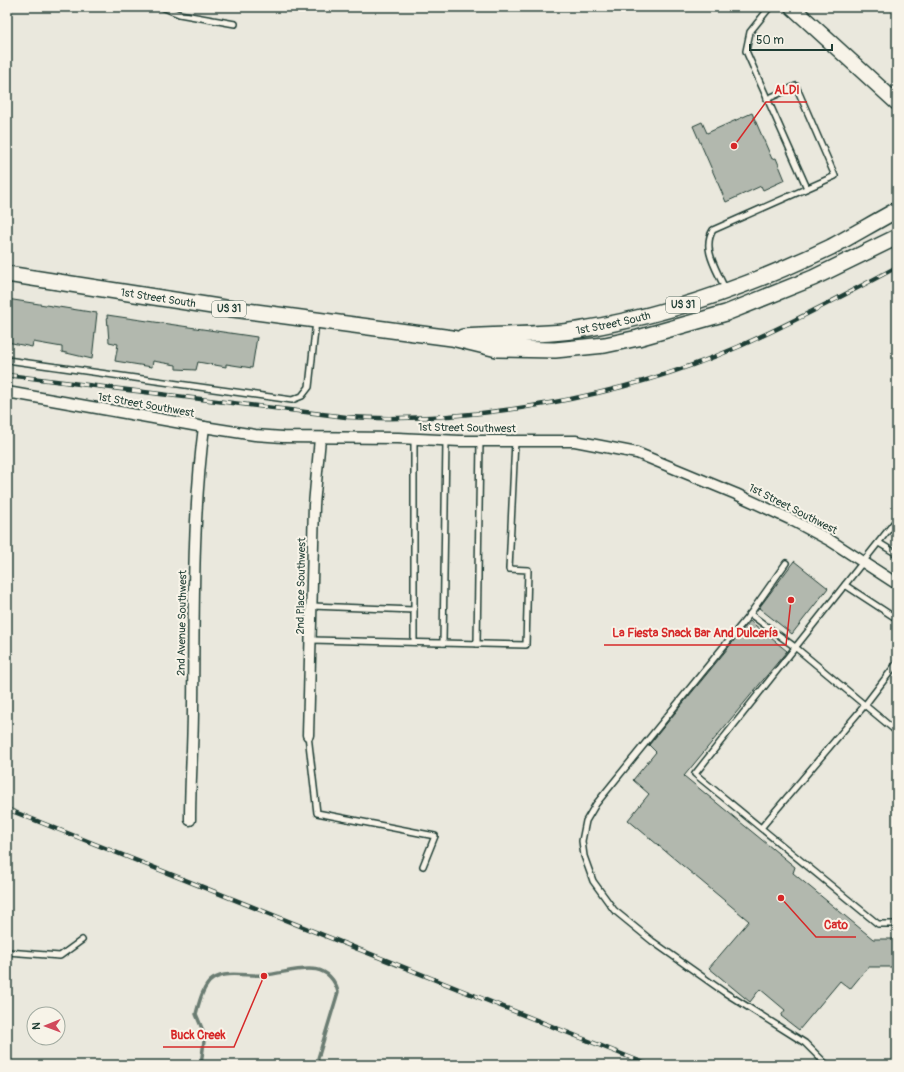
<svg xmlns="http://www.w3.org/2000/svg" width="904" height="1072" font-family="Pangolin,sans-serif">
  <rect width="100%" height="100%" fill="#eae8dd"/>
  <filter id="ink" filterUnits="userSpaceOnUse"><feTurbulence type="fractalNoise" baseFrequency=".025" numOctaves="2"/><feDisplacementMap in="SourceGraphic" scale="8" xChannelSelector="R" yChannelSelector="G"/><feConvolveMatrix kernelMatrix="1 2 1 2 8 2 1 2 1" color-interpolation-filters="sRGB"/></filter>
  <g filter="url(#ink)">
    <g fill="none" stroke-linecap="round" stroke-linejoin="round">
      <path stroke="#6a7c72" stroke-width="3.5" d="M201,1065L204,1041L203,1031L196,1014C199,1003 203,985 213,979C228,970 249,977 265,975C291,973 328,955 338,992L316,1065"/>
    </g>
    <g fill="#b2b8ae" stroke="#1f3d34">
      <polygon points="752,113 772,159 776,158 785,180 763,190 761,186 726,202 693,126 702,122 707,133"/>
      <polygon points="7,299 97,313 92,359 62,352 62,347 33,342 32,347 7,342"/>
      <polygon points="107,315 257,337 252,368 226,364 226,367 198,362 196,370 176,369 176,365 153,361 152,367 115,361 118,344 109,342"/>
      <polygon points="794,561 828,588 792,634 759,608"/>
      <polygon points="750,621 787,651 684,776 795,867 793,873 873,939 897,939 897,967 868,967 850,989 840,981 799,1030 781,1016 785,1010 760,989 750,1002 709,968 749,921 628,820 649,794 633,780 656,752 649,745"/>
    </g>
    <g fill="none" stroke-linecap="round" stroke-linejoin="round">
      <defs>
        <g id="lane">
          <polyline points="162,7 179,14 235,24"/>
          <polyline points="770,7 750,32 746,51 807,188"/>
          <path d="M725,289C718,271 701,249 713,230L835,176L796,86L767,99"/>
          <polyline points="7,360 292,400 302,396 309,387 316,321"/>
          <polyline points="414,439 414,642"/>
          <polyline points="897,519 695,774 878,924 897,924"/>
          <polyline points="879,543 897,554"/>
          <polyline points="845,585 897,619"/>
          <polyline points="312,606 414,610"/>
          <polyline points="750,614 786,563"/>
          <polyline points="311,640 526,645 528,570 509,569 515,441"/>
          <polyline points="443,643 446,441"/>
          <polyline points="477,644 480,441"/>
          <polyline points="308,735 317,813 435,836 423,866"/>
          <polyline points="761,828 865,705 897,663"/>
          <polyline points="7,952 60,956 82,940"/>
          <polyline points="827,1065 805,1043 724,992 652,941 614,910 593,881 584,856 582,841 586,821 596,804 750,614 795,647 897,732"/>
        </g>
        <g id="street">
          <polyline points="7,392 204,427 255,435 283,437 398,438 460,441 575,441 637,453 736,494 792,520 831,541 897,584"/>
          <polyline points="308,735 314,505 320,438"/>
          <path d="M190,820C190,782 193,745 193,707C194,614 192,520 204,427"/>
        </g>
        <polyline id="secondary" points="792,7 897,103"/>
        <g id="primary">
          <path id="s1" d="M7,274L225,308L452,338L497,349L555,350L605,345L638,338L726,313L813,278L897,237"/>
          <path id="s2" d="M463,337C501,334 540,336 578,330C665,316 752,285 831,247C853,235 875,222 897,210"/>
        </g>
      </defs>
      <use href="#lane" stroke="#1f3d34" stroke-width="8"/>
      <use href="#street" stroke="#1f3d34" stroke-width="13"/>
      <use href="#secondary" stroke="#1f3d34" stroke-width="17"/>
      <use href="#primary" stroke="#1f3d34" stroke-width="18"/>
      <use href="#lane" stroke="#f7f3e8" stroke-width="5"/>
      <use href="#street" stroke="#f7f3e8" stroke-width="10"/>
      <use href="#secondary" stroke="#f7f3e8" stroke-width="14"/>
      <use href="#primary" stroke="#f7f3e8" stroke-width="15"/>
      <defs>
        <g id="rail">
          <path d="M7,375L346,417C474,424 620,398 738,347C792,323 844,295 897,267"/>
          <polyline points="7,809 649,1065"/>
        </g>
      </defs>
      <use href="#rail" stroke="#1f3d34" stroke-width="4.5"/>
      <use href="#rail" stroke="#f7f3e8" stroke-width="3" stroke-dasharray="9" stroke-linecap="butt"/>
    </g>
  </g>
  <g text-anchor="middle" dominant-baseline="central" stroke-width="4" stroke-linejoin="round" paint-order="stroke">
    <g fill="#f7f3e8" stroke="#60746a" stroke-width="1">
      <rect x="666" y="297" width="34" height="16" rx="3"/>
      <rect x="212" y="301" width="34" height="16" rx="3"/>
    </g>
    <g font-size="10" font-weight="bold" fill="#1f3d34">
      <text x="683" y="305">US 31</text>
      <text x="229" y="309">US 31</text>
    </g>
    <g font-size="11" fill="#1f3d34" stroke="#f7f3e8">
      <text stroke="none"><textPath href="#s1" startOffset="153">1st Street South</textPath></text>
      <text stroke="none"><textPath href="#s2" startOffset="151">1st Street South</textPath></text>
      <text transform="translate(146 405) rotate(10)">1st Street Southwest</text>
      <text transform="translate(467 428) rotate(1)">1st Street Southwest</text>
      <text transform="translate(793 509) rotate(27)">1st Street Southwest</text>
      <text transform="translate(301 586) rotate(-89)">2nd Place Southwest</text>
      <text transform="translate(182 623) rotate(-89)">2nd Avenue Southwest</text>
    </g>
  </g>
  <path fill="none" stroke="#d62828" stroke-width="1.5" d="M734 146L766 102H807M791 600L786 645H604M781 898L816 937H856M264 976L234 1047H163"/>
  <g fill="#d62828" stroke="#f7f3e8" stroke-width="1.5">
    <circle cx="734" cy="146" r="4"/>
    <circle cx="791" cy="600" r="4"/>
    <circle cx="781" cy="898" r="4"/>
    <circle cx="264" cy="976" r="4"/>
  </g>
  <g font-size="12" text-anchor="middle" font-weight="bold" fill="#d62828" stroke="#f7f3e8" stroke-width="4" stroke-linejoin="round" paint-order="stroke">
    <text x="787" y="94">ALDI</text>
    <text x="695" y="637">La Fiesta Snack Bar And Dulcería</text>
    <text x="836" y="929">Cato</text>
    <text x="198" y="1039">Buck Creek</text>
  </g>
  <rect width="904" height="1072" fill="none" stroke="#f7f3e8" stroke-width="24"/>
  <rect x="12" y="12" width="880" height="1048" fill="none" stroke="#1f3d34" stroke-width="1.5" filter="url(#ink)"/>
  <g transform="translate(46 1026) rotate(269)"><circle r="19" fill="#f7f3e8" stroke="#a1aaa0"/>
  <path d="M0-3L7 15L0 10L-7 15Z" fill="#d1495b"/>
  <text y="-6" font-size="11" font-weight="bold" text-anchor="middle" fill="#1f3d34">N</text>
  </g>
  <path d="M750 44v6h82v-6" fill="none" stroke="#1f3d34" stroke-width="2"/>
  <text x="756" y="44" font-size="12" fill="#1f3d34" stroke="#f7f3e8" stroke-width="3" paint-order="stroke">50 m</text>
</svg>
